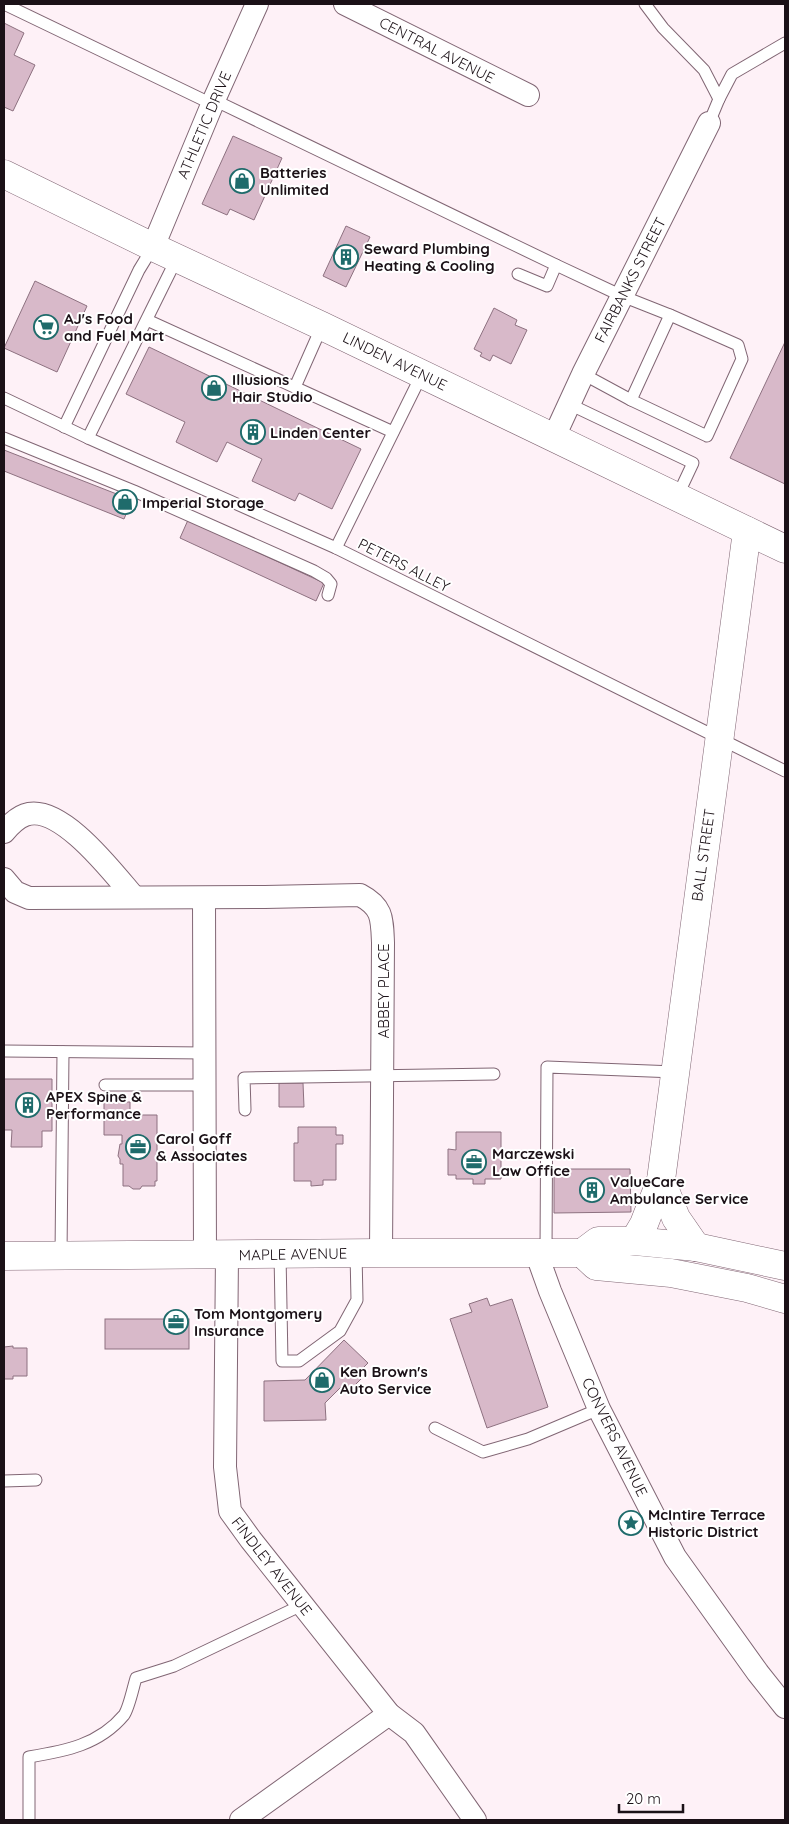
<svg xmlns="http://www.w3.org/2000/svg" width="789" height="1824" font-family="Quicksand,sans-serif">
  <rect width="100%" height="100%" fill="#fef1f7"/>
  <g fill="#d8b9c9" stroke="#8d7180">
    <polygon points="4,23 24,33 14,55 35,65 13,111 4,107"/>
    <polygon points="233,136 282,158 254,220 230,209 227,215 202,204"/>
    <polygon points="346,226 370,237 346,287 323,276"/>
    <polygon points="35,281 87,306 57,372 4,348"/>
    <polygon points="494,308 517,320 515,325 527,330 511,364 493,355 490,361 480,356 482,353 474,349"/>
    <polygon points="785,342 785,484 730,458"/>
    <polygon points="149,347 361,449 332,509 299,493 295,501 252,481 262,459 227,442 217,462 176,442 185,422 126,394"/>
    <polygon points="4,450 132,500 124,519 4,471"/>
    <polygon points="188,520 324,583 316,601 180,538"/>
    <polygon points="4,1079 52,1079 52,1131 42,1131 42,1147 11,1147 12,1130 4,1130"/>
    <polygon points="279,1083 303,1083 304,1107 279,1107"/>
    <polygon points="104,1102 130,1102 130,1115 157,1115 157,1181 155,1181 155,1186 142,1186 140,1189 133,1189 129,1186 123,1186 123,1164 120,1164 120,1159 118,1156 120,1144 122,1144 122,1135 104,1135"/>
    <polygon points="298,1127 336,1127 336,1135 343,1135 343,1144 336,1144 336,1180 323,1180 323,1185 311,1186 311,1181 294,1181 294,1143 298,1143"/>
    <polygon points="456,1132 501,1132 501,1179 485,1179 485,1184 473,1184 473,1179 456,1179 456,1175 448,1175 448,1149 456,1150"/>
    <polygon points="554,1169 630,1169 631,1212 554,1213"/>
    <polygon points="487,1298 490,1306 512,1299 548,1407 487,1428 450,1319 472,1312 469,1304"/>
    <rect x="105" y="1319" width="84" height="30"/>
    <polygon points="344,1340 368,1363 356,1375 361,1379 350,1390 344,1384 325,1403 326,1420 264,1421 264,1381 305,1380"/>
    <polygon points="13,1346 13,1348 27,1348 27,1376 13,1376 13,1379 4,1379 4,1347"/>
  </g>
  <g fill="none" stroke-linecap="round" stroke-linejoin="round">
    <defs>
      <g id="lane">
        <polyline points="4,4 212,104"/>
        <polyline points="645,4 663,28 704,70 719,99"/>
        <polyline points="214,100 556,265 622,296 670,315"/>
        <polyline points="709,123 719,99 732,74 785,43"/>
        <polyline points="518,274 547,286 556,265"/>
        <polygon points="670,315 738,345 742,359 707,436 631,400"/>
        <polyline points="147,320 393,432"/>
        <polyline points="583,374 631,400"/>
        <polyline points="295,387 322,326"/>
        <polyline points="4,398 88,438 336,548 785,771"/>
        <polyline points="569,404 693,463 677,497"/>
        <polyline points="64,427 139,270 153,247"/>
        <polyline points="4,438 134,491 314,571 326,578 331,584 328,595"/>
        <polyline points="88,438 177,258"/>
        <polyline points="336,548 422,374"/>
        <polyline points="4,1051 205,1053"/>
        <polyline points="105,1085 205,1085"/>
        <polyline points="245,1110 244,1078 494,1074"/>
        <polyline points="546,1252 547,1067 675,1072"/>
        <polyline points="280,1254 282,1361 299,1361 340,1331 357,1300 356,1253"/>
        <polyline points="61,1255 63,1052"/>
        <polyline points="435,1428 483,1452 528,1439 599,1409"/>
        <polyline points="4,1481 36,1480"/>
        <path d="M29,1820V1757C65,1751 99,1745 124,1715C129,1708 133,1688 136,1678L174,1666L302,1605"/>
      </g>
      <g id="street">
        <polyline points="345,4 528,95"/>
        <polyline points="153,247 214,100 257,4"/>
        <polyline points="554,437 583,374 709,123"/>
        <path d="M4,832C9,826 17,818 25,815C60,802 114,874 134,897"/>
        <path d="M4,879L15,892L29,898L265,897L360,895C383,907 382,919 383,943L381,1253"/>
        <polyline points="204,898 205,1255"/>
        <polyline points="536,1252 550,1291 599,1409 675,1557 758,1673 785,1707"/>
        <polyline points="227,1255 225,1467 230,1511 251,1540 389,1714 414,1733 475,1820"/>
        <polyline points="241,1820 389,1714"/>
      </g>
      <g id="secondary">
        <polyline points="4,174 153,247 322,326 785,549"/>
        <polyline points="661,1180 676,1218 696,1247"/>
        <polyline points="634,1241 644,1224 661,1180 747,531"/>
      </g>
      <g id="primary">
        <polyline points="582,1253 596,1266 671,1273 747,1288 785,1299"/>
        <polyline points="582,1253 598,1241 634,1241 696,1247"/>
        <polyline points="4,1256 381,1253 582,1253"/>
      </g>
      <polyline id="highway" points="696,1247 785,1266"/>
    </defs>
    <use href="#lane" stroke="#816674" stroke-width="13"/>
    <use href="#street" stroke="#816674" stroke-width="24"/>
    <use href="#secondary" stroke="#816674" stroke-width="29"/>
    <use href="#primary" stroke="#816674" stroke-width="29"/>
    <use href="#highway" stroke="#816674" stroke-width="29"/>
    <use href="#lane" stroke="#fff" stroke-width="11"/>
    <use href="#street" stroke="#fff" stroke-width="22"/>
    <use href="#secondary" stroke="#fff" stroke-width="28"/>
    <use href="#primary" stroke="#fff" stroke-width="28"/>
    <use href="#highway" stroke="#fff" stroke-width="28"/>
  </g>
  <defs>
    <symbol id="shop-ring" viewBox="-11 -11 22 22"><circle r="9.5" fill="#fff" stroke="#1f6b6b" stroke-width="1.5"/><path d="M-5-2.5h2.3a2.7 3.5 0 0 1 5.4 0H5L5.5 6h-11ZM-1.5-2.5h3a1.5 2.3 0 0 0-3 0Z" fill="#1f6b6b"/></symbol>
    <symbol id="building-ring" viewBox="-11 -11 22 22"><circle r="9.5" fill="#fff" stroke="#1f6b6b" stroke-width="1.5"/><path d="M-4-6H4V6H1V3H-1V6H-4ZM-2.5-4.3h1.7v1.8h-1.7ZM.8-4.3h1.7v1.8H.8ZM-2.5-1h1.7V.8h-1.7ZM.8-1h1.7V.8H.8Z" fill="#1f6b6b"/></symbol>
    <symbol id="supermarket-ring" viewBox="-11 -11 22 22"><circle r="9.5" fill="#fff" stroke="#1f6b6b" stroke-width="1.5"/><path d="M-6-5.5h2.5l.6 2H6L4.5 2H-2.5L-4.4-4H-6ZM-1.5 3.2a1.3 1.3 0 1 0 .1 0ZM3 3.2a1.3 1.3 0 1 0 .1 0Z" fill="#1f6b6b"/></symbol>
    <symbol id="office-ring" viewBox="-11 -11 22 22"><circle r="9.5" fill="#fff" stroke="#1f6b6b" stroke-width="1.5"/><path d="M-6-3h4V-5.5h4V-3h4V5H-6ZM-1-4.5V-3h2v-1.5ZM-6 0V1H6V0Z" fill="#1f6b6b"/></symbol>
    <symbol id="sight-ring" viewBox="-11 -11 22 22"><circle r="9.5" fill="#fff" stroke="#1f6b6b" stroke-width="1.5"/><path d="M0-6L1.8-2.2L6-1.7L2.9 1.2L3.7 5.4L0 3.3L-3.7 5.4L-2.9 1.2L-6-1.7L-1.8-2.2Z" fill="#1f6b6b"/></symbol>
  </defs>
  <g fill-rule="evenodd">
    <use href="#shop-ring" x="228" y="167" width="28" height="28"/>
    <use href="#building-ring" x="332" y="243" width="28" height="28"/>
    <use href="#supermarket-ring" x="32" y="313" width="28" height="28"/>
    <use href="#shop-ring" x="200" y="374" width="28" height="28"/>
    <use href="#building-ring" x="239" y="418" width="28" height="28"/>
    <use href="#shop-ring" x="111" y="488" width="28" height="28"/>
    <use href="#building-ring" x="14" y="1091" width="28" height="28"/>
    <use href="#office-ring" x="124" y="1133" width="28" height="28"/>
    <use href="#office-ring" x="460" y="1148" width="28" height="28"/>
    <use href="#building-ring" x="578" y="1176" width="28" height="28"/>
    <use href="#office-ring" x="162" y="1308" width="28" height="28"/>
    <use href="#shop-ring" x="308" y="1366" width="28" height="28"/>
    <use href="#sight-ring" x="617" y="1509" width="28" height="28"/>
  </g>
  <g text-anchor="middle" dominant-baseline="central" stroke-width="4" stroke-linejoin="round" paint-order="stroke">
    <g font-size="15" fill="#1b1117" stroke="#fff">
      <text transform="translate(437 50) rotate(27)">CENTRAL AVENUE</text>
      <text transform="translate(204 125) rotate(-67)">ATHLETIC DRIVE</text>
      <text transform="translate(630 280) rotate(-63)">FAIRBANKS STREET</text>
      <text transform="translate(395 361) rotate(26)">LINDEN AVENUE</text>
      <text transform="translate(404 565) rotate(27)">PETERS ALLEY</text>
      <text transform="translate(703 855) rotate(-82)">BALL STREET</text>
      <text transform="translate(383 991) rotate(-90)">ABBEY PLACE</text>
      <text transform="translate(293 1254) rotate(-1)">MAPLE AVENUE</text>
      <text transform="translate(615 1437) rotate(64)">CONVERS AVENUE</text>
      <text transform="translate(272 1566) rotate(52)">FINDLEY AVENUE</text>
    </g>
    <g font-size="15" font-weight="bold" fill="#1b1117" stroke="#fff" text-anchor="start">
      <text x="260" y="172">Batteries<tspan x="260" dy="17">Unlimited</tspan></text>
      <text x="364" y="248">Seward Plumbing<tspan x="364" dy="17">Heating &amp; Cooling</tspan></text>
      <text x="64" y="318">AJ's Food<tspan x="64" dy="17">and Fuel Mart</tspan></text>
      <text x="232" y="379">Illusions<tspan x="232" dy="17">Hair Studio</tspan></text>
      <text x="270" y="432">Linden Center</text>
      <text x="142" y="502">Imperial Storage</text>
      <text x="46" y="1096">APEX Spine &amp;<tspan x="46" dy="17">Performance</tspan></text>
      <text x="156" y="1138">Carol Goff<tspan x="156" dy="17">&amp; Associates</tspan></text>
      <text x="492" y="1153">Marczewski<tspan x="492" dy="17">Law Office</tspan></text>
      <text x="610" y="1181">ValueCare<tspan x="610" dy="17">Ambulance Service</tspan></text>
      <text x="194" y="1313">Tom Montgomery<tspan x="194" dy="17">Insurance</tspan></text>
      <text x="340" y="1371">Ken Brown's<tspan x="340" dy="17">Auto Service</tspan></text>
      <text x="648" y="1514">McIntire Terrace<tspan x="648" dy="17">Historic District</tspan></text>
    </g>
  </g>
  <rect width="789" height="1824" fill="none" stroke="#1b1117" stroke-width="10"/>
  <path d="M619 1804v8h64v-8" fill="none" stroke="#1b1117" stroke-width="2.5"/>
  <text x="626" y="1804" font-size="15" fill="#1b1117" stroke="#ffffff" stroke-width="4" paint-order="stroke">20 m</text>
</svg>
